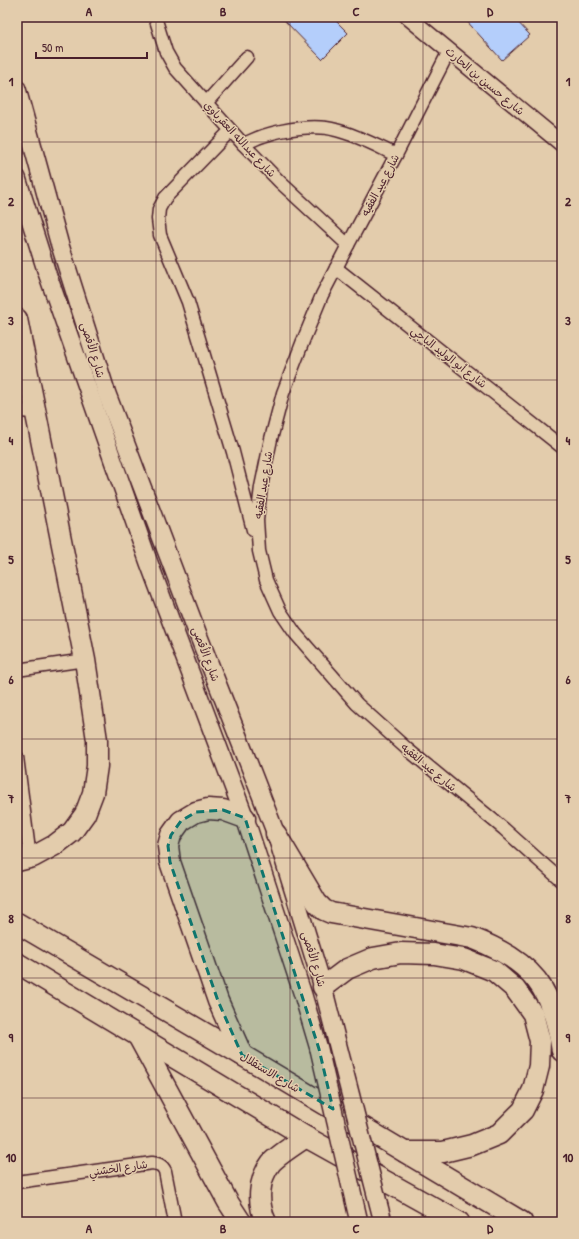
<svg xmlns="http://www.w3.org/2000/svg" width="579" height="1239" font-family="'Patrick Hand','Playpen Sans Arabic',sans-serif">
  <rect width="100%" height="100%" fill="#e3ccac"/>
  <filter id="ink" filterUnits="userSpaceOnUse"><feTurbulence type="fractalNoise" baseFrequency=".025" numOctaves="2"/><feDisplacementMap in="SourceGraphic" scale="8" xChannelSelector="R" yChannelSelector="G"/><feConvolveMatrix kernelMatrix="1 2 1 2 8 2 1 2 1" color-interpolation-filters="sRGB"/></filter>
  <g filter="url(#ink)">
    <g fill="#b4cefb" stroke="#4a1f2b">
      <polygon points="281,17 332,17 348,33 322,59"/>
      <polygon points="463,17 513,17 530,35 502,60"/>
    </g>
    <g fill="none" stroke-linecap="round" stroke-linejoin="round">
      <defs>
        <g id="minor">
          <polyline points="155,17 166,52 175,68 243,144 280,182 348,245"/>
          <polyline points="449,51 396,155 348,245 322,295 303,341 283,393 271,439 261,487 257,520 259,551 266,580 280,611 295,633 357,704 406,748 504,829 562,881"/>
          <polyline points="206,103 247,57"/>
          <polyline points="230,131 165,198 159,209 158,219 160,235 188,302 233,452 253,530"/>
          <path d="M243,144C250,142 256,138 263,136C283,129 316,124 336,130C357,135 377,146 396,155"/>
          <polyline points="336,268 562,447"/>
          <polyline points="17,411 36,412"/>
          <polyline points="17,670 85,660"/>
          <polyline points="17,757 30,858"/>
          <path d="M17,1182L152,1163C159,1164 162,1165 165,1171L175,1222"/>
        </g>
        <polyline id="tertiary" points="408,17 562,144"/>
        <g id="secondary">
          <polyline points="17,89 59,242 107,394 199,637 243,749 276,834 323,987 337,1042"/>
          <polyline points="17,178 46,270 149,563 245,818 303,995 319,1049"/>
        </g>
        <g id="trunk">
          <polyline points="17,319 85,660 97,740 97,766 93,793 85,814 72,832 55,845 33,857 17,861"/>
          <path d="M276,834L317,903L324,910L331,913L472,938C532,961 553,988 562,1051"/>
          <polyline points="17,923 242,1055 522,1222"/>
          <polyline points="17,963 306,1137 459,1222"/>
          <polyline points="323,987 347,969 373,958 401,953 434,954 464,959 494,971 515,989 533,1014 540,1041 539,1066 533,1090 523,1110 499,1134 472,1145 443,1152 405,1152"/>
          <polyline points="138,1036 228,1202 241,1222"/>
          <polyline points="242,1055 218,1001 170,862 168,846 171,835 181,821 196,812 208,809 223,810 245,818"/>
          <path d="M266,1222C257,1203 258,1180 271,1163C277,1156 297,1143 306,1137"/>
        </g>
      </defs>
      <use href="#minor" stroke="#4a1f2b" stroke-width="15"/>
      <use href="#tertiary" stroke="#4a1f2b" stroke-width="18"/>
      <use href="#secondary" stroke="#4a1f2b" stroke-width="20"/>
      <use href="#trunk" stroke="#4a1f2b" stroke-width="23"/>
      <use href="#minor" stroke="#e3ccac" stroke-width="12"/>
      <use href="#tertiary" stroke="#e3ccac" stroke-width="15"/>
      <use href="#secondary" stroke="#e3ccac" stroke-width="17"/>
      <use href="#trunk" stroke="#e3ccac" stroke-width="20"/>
      <defs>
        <g id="secondary-bridge">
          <polyline points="337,1042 383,1222"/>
          <polyline points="319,1049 359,1222"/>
        </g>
      </defs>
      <use href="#secondary-bridge" stroke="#4a1f2b" stroke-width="20" stroke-linecap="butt"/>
      <use href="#secondary-bridge" stroke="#e3ccac" stroke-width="17"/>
    </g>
  </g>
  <path fill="#0f766e" fill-opacity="0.2" stroke="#0f766e" stroke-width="3" stroke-dasharray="8 5" stroke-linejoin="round" d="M223,810L245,818L319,1049L333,1109L242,1055L218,1001L170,862L168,846L171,835L181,821L196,812Z"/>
  <path fill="none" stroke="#4a1f2b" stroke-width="1" stroke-opacity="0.55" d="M156,17V1222M290,17V1222M423,17V1222M17,142H562M17,261H562M17,380H562M17,500H562M17,620H562M17,739H562M17,858H562M17,978H562M17,1098H562"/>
  <g text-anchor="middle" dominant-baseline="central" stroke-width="3" stroke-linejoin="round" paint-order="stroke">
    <g font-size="11" fill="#4a1f2b" stroke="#e3ccac">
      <text transform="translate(485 81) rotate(40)">شارع حسين بن الحارث</text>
      <text transform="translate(240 139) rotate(47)">شارع عبدالله العقرباوي</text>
      <text transform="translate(380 185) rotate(-62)">شارع عيد الفقيه</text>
      <text transform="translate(93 350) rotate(73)">شارع الأقصى</text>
      <text transform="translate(449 357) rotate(38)">شارع أبو الوليد الباجي</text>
      <text transform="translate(263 485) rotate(-81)">شارع عيد الفقيه</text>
      <text transform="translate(206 654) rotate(69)">شارع الأقصى</text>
      <text transform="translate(429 767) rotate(40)">شارع عيد الفقيه</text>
      <text transform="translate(314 959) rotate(73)">شارع الأقصى</text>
      <text transform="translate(270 1072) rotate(31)">شارع الاستقلال</text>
      <text transform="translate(118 1168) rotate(-8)">شارع الخشني</text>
    </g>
  </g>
  <rect width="579" height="1239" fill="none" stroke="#e3ccac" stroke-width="44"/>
  <path d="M36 52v6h111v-6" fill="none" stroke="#4a1f2b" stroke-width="2"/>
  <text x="42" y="52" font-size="12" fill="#4a1f2b" stroke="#e3ccac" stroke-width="3" paint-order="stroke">50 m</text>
  <rect x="22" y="22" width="535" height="1195" fill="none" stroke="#4a1f2b" stroke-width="1.5"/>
  <g font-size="13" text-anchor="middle" font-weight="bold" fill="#4a1f2b">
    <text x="89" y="16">A</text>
    <text x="223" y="16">B</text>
    <text x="356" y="16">C</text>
    <text x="490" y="16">D</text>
    <text x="11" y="86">1</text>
    <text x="568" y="86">1</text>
    <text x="11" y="206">2</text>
    <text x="568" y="206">2</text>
    <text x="11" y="325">3</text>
    <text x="568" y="325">3</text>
    <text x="11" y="445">4</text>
    <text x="568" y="445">4</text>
    <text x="11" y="564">5</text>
    <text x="568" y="564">5</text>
    <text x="11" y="684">6</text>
    <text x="568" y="684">6</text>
    <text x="11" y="803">7</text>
    <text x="568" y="803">7</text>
    <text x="11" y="923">8</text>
    <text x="568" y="923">8</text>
    <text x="11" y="1042">9</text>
    <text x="568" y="1042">9</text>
    <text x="11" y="1162">10</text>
    <text x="568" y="1162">10</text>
    <text x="89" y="1233">A</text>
    <text x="223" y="1233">B</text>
    <text x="356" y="1233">C</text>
    <text x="490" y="1233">D</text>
  </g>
</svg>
